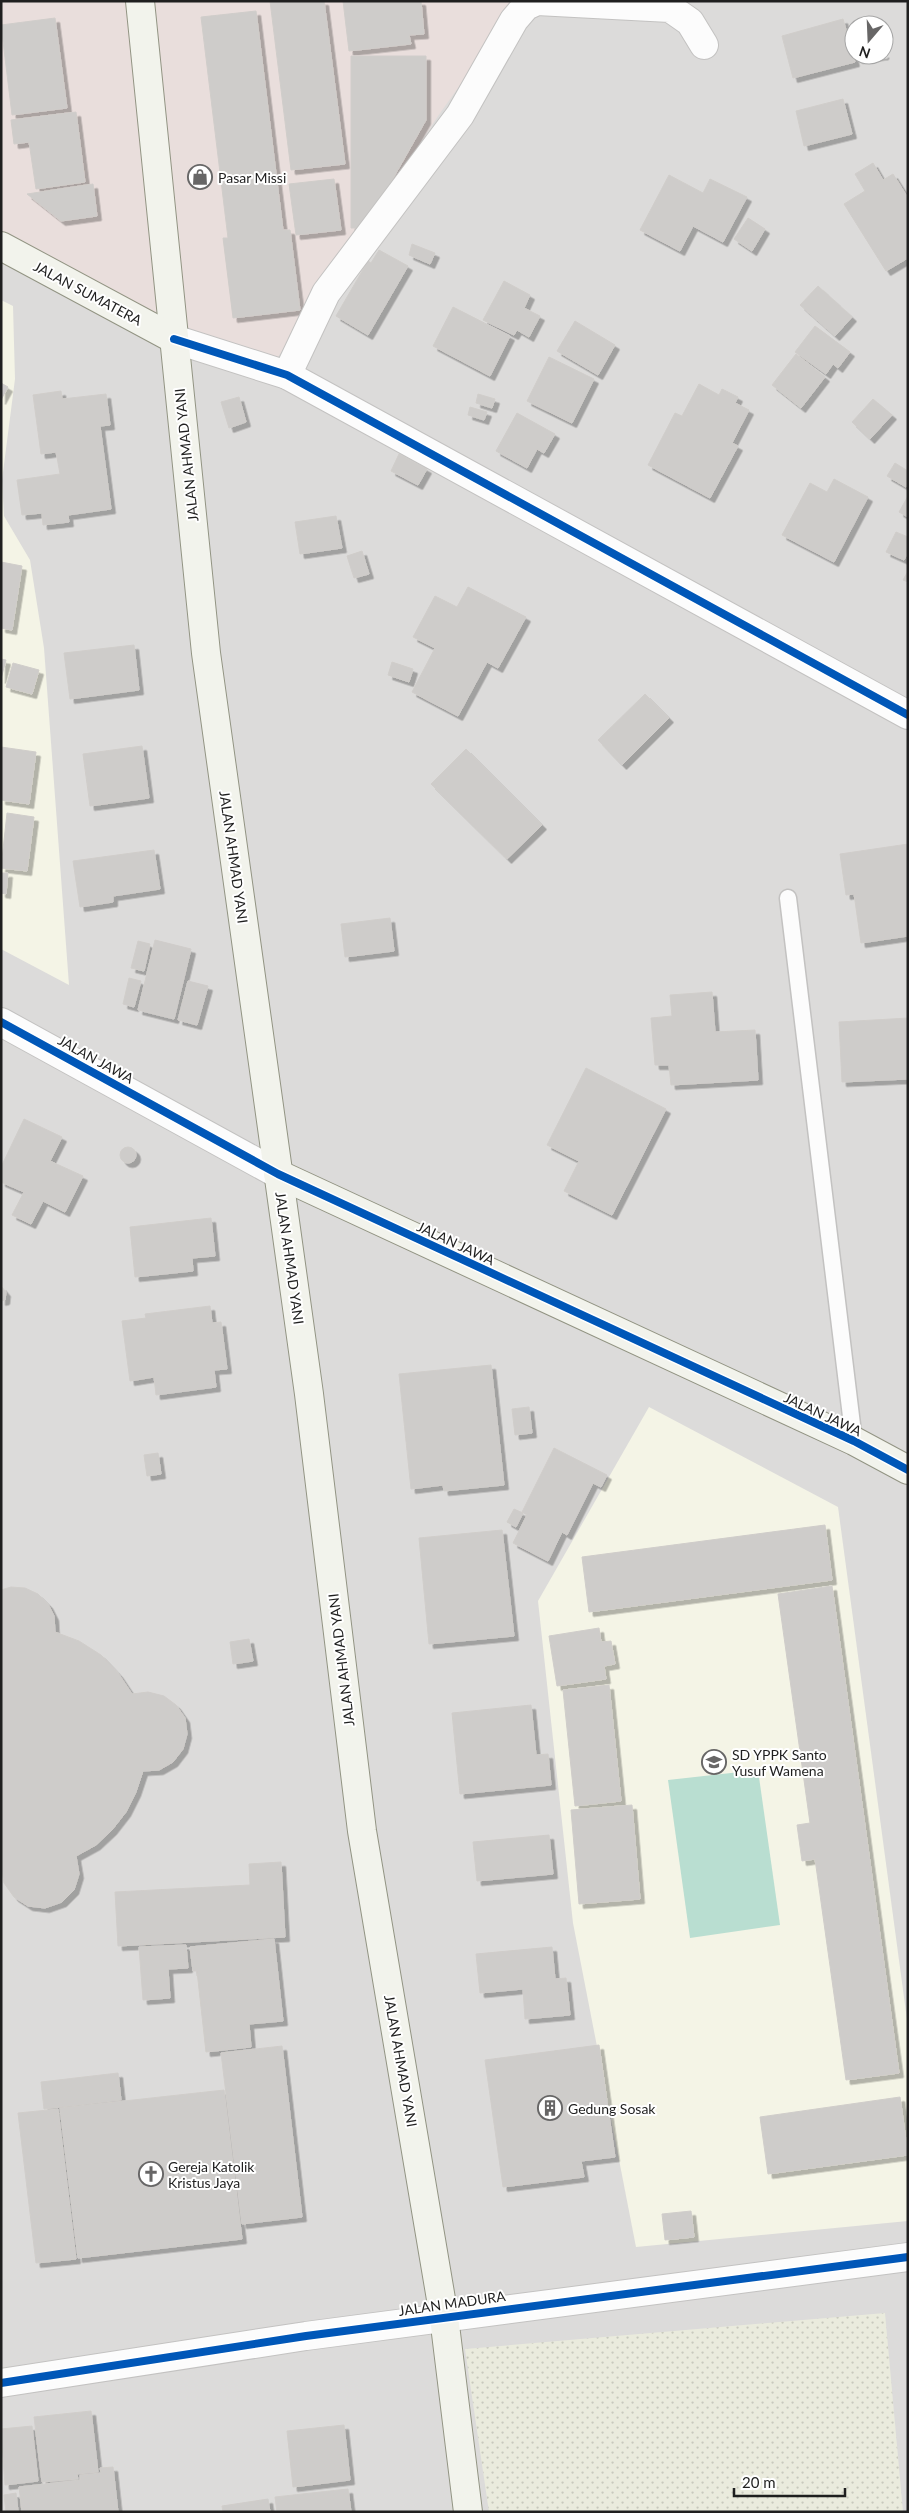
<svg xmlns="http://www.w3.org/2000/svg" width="909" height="2513" font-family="Lato,sans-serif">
  <defs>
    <pattern id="farmland-dots" width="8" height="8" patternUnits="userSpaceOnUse" patternTransform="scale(1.25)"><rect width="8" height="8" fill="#eaebdd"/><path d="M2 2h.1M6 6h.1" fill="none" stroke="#c8c9bd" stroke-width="1.8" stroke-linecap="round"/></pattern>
    <filter id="shadow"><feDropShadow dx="4.5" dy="4.5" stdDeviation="0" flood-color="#0004"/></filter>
  </defs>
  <rect width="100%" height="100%" fill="#edebe9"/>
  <path fill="#dcdbda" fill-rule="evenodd" d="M1,1H908V2512H1ZM854,25H884V55H854Z"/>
  <polygon fill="#e9dedc" points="1,1 520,1 438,116 270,369 1,238"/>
  <g fill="#f4f4e6">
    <polygon points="1,300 13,306 15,379 2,480 4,516 30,560 44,648 69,985 1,949"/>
    <polygon points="649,1407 838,1507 908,2027 908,2221 636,2247 573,1923 538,1601"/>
  </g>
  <polygon fill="url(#farmland-dots)" points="885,2313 903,2512 489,2512 465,2349"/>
  <polygon fill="#b9ded1" points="758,1770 780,1925 690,1938 668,1780"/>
  <g fill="#ceccca" stroke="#d0cdca" filter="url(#shadow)">
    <polygon points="270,1 324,1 345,164 291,170"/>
    <polygon points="343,1 421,1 424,34 409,35 411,44 349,51"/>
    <polygon points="256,11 283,230 290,230 300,310 233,318 223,238 228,238 201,17"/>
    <polygon points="55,18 67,108 12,115 1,25"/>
    <polygon points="843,19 855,62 793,78 782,36"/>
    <polygon points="879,19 880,25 854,25 854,32 853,23"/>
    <polygon points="884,53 884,55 858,59 857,55 884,55"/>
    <polygon points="351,56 426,56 426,120 365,228 351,228"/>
    <polygon points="843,99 852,134 804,146 796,111"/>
    <polygon points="76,112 85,182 36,189 29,142 14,144 11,120"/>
    <polygon points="873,163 883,180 893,174 908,198 908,258 886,271 844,204 865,191 855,174"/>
    <polygon points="669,175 703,193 710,179 747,197 723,242 693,226 680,251 640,230"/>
    <polygon points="334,179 341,230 296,235 289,184"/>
    <polygon points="93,184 97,216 61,221 27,194"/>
    <polygon points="748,218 765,229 752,251 734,239"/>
    <polygon points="412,244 435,253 430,264 409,255"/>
    <polygon points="379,250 408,266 368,335 336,316 368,261 371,263"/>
    <polygon points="504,281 530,295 524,308 540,316 529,337 517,330 514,335 483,320"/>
    <polygon points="818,286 852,317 835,336 800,305"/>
    <polygon points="453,307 510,336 490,376 433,346"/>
    <polygon points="575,321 615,345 598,375 557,351"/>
    <polygon points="815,326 850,352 838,368 833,364 826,374 795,352"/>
    <polygon points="796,354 825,377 801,408 772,385"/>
    <polygon points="549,357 594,379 572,423 527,401"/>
    <polygon points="1,383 8,387 1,400"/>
    <polygon points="699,384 719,395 722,389 738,397 735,403 749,410 732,443 738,446 710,498 648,465 675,413 682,416"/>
    <polygon points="61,391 62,399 106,394 110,425 100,426 111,509 68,515 69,522 43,525 42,513 22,515 17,480 60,474 56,452 41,454 33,395"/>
    <polygon points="478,394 495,399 492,408 476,403"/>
    <polygon points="239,397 246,422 229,428 221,402"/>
    <polygon points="873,399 892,415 870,439 852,422"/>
    <polygon points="470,407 487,412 484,420 468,415"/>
    <polygon points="517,413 555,434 544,453 537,449 527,468 496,451"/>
    <polygon points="399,454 427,469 418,485 391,471"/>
    <polygon points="895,463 908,471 906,487 887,476"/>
    <polygon points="834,479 868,497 834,562 782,535 810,483 827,492"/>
    <polygon points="908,496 908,517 899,512"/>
    <polygon points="336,516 342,548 300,554 295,522"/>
    <polygon points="896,532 908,537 908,552 904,560 886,552"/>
    <polygon points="362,551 369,574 354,578 347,556"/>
    <polygon points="1,562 22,566 12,630 1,628"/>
    <polygon points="908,571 908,582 903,580"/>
    <polygon points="468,587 526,617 498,668 487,662 458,716 412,692 435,648 413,637 435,596 457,607"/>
    <polygon points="134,645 139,690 70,699 64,653"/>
    <polygon points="1,659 6,660 1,679"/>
    <polygon points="392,662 413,669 409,682 388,675"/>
    <polygon points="13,663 39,670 32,694 6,687"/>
    <polygon points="645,694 669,718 622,765 598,740"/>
    <polygon points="142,746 149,798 90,806 83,754"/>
    <polygon points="1,747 36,752 29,804 1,800"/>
    <polygon points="466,749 542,825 507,859 431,784"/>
    <polygon points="7,813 34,817 27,871 1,868"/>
    <polygon points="908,844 908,936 861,943 854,894 846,895 840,854"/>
    <polygon points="154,850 160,889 113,896 113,902 80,907 73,861"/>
    <polygon points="1,873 8,873 6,894 1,893"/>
    <polygon points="390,918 394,951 345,957 341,924"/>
    <polygon points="155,940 191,949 174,1019 138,1010"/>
    <polygon points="138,941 150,944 144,971 131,968"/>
    <polygon points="129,978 141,981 134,1007 123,1004"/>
    <polygon points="188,981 208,986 197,1025 178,1020"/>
    <polygon points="712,992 715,1032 755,1030 758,1080 671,1085 669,1065 655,1065 651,1018 672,1016 670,995"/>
    <polygon points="908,1018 908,1079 842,1082 839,1022"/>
    <polygon points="586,1068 666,1109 612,1215 564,1191 579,1161 547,1145"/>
    <polygon points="24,1119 62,1137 50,1161 83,1176 65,1212 43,1201 31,1224 12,1215 24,1192 1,1182 1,1167"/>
    <circle cx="128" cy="1155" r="8"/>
    <polygon points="211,1218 215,1256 192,1258 193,1271 135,1277 130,1227"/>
    <polygon points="1,1286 6,1292 5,1300 1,1301"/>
    <polygon points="210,1306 212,1323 221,1322 227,1369 214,1370 216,1387 156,1395 154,1377 130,1381 122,1321 146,1318 145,1314"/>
    <polygon points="491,1365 504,1485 444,1491 443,1485 411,1489 399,1374"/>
    <polygon points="529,1407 532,1433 515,1435 512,1409"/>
    <polygon points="554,1448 607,1475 601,1487 593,1483 567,1535 562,1532 548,1561 513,1543 527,1515 522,1512"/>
    <polygon points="158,1453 161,1474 147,1476 144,1455"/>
    <polygon points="514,1509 523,1513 516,1527 507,1522"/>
    <polygon points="825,1525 832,1580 589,1612 582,1557"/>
    <polygon points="502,1530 514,1636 429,1644 419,1538"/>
    <polygon points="832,1586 899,2073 846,2080 815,1859 802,1861 797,1825 810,1823 778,1594"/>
    <polygon points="11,1587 25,1588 38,1594 48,1604 54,1616 55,1632 79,1641 101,1655 118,1673 132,1694 148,1692 164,1696 176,1705 185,1718 187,1734 183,1749 173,1762 159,1770 143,1771 136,1792 126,1812 112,1830 96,1845 76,1856 79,1874 74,1890 62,1902 45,1908 28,1906 14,1897 4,1883 1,1865 1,1590"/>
    <polygon points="599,1628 601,1642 611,1641 615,1664 604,1666 606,1679 557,1686 549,1636"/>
    <polygon points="249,1639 253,1661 233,1664 230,1642"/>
    <polygon points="609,1685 621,1801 575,1806 563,1690"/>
    <polygon points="531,1705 536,1755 548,1754 551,1785 460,1794 452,1713"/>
    <polygon points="632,1805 640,1899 579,1904 571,1810"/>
    <polygon points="549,1835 553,1874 477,1881 473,1842"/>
    <polygon points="281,1862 285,1937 118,1946 115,1892 250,1885 249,1864"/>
    <polygon points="274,1939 283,2021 249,2024 251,2047 206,2052 197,1971 193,1971 190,1947"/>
    <polygon points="186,1945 188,1968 168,1969 170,1998 143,2000 139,1947"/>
    <polygon points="552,1947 555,1979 566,1978 570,2015 525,2019 523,1989 480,1993 476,1954"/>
    <polygon points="599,2045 615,2157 581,2161 584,2177 503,2187 485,2060"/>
    <polygon points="282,2046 302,2217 242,2224 221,2053"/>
    <polygon points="118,2073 121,2100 44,2109 41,2082"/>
    <polygon points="224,2090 242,2239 78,2258 60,2108"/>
    <polygon points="900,2097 908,2155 768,2174 760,2117"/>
    <polygon points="58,2109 76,2259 36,2263 18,2113"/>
    <polygon points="691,2211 694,2237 665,2240 662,2214"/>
    <polygon points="91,2411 98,2472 77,2474 78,2479 42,2482 34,2417"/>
    <polygon points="344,2425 350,2480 293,2487 287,2431"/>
    <polygon points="32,2426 38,2481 5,2485 1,2429"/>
    <polygon points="113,2467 118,2512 22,2512 19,2487 80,2480 80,2475 101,2473 100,2468"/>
    <polygon points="348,2489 351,2512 277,2512 275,2497"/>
    <polygon points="16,2493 18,2511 6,2512 4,2495"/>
    <polygon points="268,2499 270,2512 223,2512 222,2506"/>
  </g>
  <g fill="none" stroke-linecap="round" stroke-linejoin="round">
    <defs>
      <polyline id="lane" points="788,898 854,1441"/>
      <g id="street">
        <polyline points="174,339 287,375 908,715"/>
        <polyline points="287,375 326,293 460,115 514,20 526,6 537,1 670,8 690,22 704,45"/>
        <polyline points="1,1022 278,1174"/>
        <polyline points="1,2383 306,2336 908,2257"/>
      </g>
      <g id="secondary">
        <polyline points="140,1 206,653 309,1394 362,1831 444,2317 468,2512"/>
        <polyline points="1,246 174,339"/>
        <polyline points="278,1174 854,1441 908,1470"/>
      </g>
    </defs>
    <use href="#lane" stroke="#c3c2c1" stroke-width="19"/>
    <use href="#street" stroke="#c3c2c1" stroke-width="30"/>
    <use href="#secondary" stroke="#929483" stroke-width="30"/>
    <use href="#lane" stroke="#fcfcfc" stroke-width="16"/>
    <use href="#street" stroke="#fcfcfc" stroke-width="28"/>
    <use href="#secondary" stroke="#f2f3ec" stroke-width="28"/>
    <defs>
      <g id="cycleway">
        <polyline points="174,339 287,375 908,715"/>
        <polyline points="1,1022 278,1174 854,1441 908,1470"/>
        <polyline points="1,2383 306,2336 908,2257"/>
      </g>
    </defs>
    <use href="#cycleway" stroke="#fff" stroke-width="11"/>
    <use href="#cycleway" stroke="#0057b8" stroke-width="8"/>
  </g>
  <defs>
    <symbol id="shop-ring" viewBox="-11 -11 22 22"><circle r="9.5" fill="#fff" stroke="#676666" stroke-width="1.5"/><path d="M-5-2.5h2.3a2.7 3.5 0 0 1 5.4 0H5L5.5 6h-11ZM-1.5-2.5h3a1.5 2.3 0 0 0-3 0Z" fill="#676666"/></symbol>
    <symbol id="school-ring" viewBox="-11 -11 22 22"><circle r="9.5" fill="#fff" stroke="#676666" stroke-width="1.5"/><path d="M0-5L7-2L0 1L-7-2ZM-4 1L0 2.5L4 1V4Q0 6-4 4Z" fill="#676666"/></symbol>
    <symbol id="building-ring" viewBox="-11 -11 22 22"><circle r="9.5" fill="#fff" stroke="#676666" stroke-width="1.5"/><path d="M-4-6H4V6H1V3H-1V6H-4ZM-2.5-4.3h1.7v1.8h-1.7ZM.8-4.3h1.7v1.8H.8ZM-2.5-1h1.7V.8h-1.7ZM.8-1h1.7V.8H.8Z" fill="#676666"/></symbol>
    <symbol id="church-ring" viewBox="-11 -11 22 22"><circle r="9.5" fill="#fff" stroke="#676666" stroke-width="1.5"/><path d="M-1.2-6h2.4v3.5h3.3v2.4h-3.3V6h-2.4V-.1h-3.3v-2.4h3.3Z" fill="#676666"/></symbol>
  </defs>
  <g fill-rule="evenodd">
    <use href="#shop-ring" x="186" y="163" width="28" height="28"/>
    <use href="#school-ring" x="700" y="1748" width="28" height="28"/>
    <use href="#building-ring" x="536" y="2094" width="28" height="28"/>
    <use href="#church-ring" x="137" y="2160" width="28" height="28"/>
  </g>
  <g text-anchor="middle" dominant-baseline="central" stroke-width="4" stroke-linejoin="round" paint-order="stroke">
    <g font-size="14" fill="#1f1f1f" stroke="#fff" text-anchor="start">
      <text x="218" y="177">Pasar Missi</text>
      <text x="732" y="1754">SD YPPK Santo<tspan x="732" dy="16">Yusuf Wamena</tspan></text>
      <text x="568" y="2108">Gedung Sosak</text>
      <text x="168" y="2166">Gereja Katolik<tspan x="168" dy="16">Kristus Jaya</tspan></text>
    </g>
    <g font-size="14" fill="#1f1f1f" stroke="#fff">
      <text transform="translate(88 293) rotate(28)">JALAN SUMATERA</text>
      <text transform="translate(186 455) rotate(-96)">JALAN AHMAD YANI</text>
      <text transform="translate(234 857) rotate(82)">JALAN AHMAD YANI</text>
      <text transform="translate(96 1059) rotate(29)">JALAN JAWA</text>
      <text transform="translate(456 1243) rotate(25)">JALAN JAWA</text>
      <text transform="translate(290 1258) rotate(82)">JALAN AHMAD YANI</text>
      <text transform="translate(823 1414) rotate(25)">JALAN JAWA</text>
      <text transform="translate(341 1660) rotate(-97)">JALAN AHMAD YANI</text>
      <text transform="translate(401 2061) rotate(80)">JALAN AHMAD YANI</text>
      <text transform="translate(452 2303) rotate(-8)">JALAN MADURA</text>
    </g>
  </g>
  <rect width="909" height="2513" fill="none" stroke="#1f1f1f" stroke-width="5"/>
  <g transform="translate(869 40) rotate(199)"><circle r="24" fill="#ffffff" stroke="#a5a5a5"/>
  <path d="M0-4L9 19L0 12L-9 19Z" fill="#676666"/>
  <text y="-8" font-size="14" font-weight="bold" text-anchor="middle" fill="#1f1f1f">N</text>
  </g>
  <path d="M734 2488v8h111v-8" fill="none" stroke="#1f1f1f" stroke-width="2.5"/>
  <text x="742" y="2488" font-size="15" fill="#1f1f1f" stroke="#ffffff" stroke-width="4" paint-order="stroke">20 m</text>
</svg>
